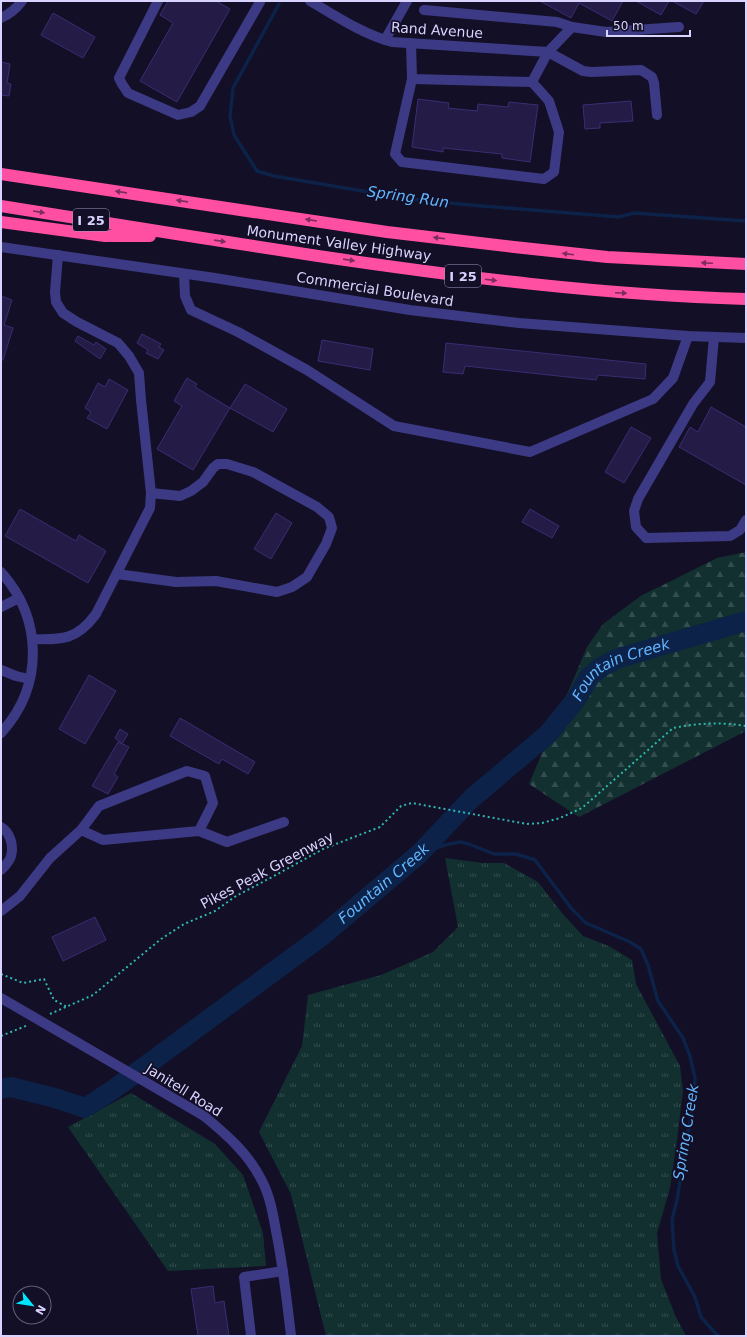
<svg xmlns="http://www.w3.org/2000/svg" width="747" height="1337" font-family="'DejaVu Sans',sans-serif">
  <defs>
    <pattern id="grass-tufts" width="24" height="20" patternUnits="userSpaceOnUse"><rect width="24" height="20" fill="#12302f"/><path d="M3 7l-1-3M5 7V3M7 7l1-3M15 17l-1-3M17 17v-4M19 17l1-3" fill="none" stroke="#344d4e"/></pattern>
    <pattern id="forest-firs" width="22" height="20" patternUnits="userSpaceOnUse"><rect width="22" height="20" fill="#12302f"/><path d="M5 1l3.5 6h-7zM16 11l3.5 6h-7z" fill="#344d4e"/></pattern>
  </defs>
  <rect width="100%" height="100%" fill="#130f26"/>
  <g fill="url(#grass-tufts)">
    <polygon points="445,858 483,863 504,863 538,882 562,913 583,936 609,946 632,960 636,984 680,1066 683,1091 677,1140 670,1188 657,1233 661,1279 675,1315 686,1336 326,1336 291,1194 259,1132 302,1046 308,995 381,975 433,952 458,927"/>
    <polygon points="131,1093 215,1144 243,1175 263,1233 266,1266 168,1271 68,1127"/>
  </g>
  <polygon fill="url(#forest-firs)" points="746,552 746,731 579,817 529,784 587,647 603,624 642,595 663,585 717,558"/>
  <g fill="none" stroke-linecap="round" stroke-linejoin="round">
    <g stroke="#0c2248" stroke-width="3.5">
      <polyline points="279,4 233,88 230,116 234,135 257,171 274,176 410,199 470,205 619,217 634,213 746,221"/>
      <polyline points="419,854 445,845 460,842 469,844 494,854 516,854 535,860 571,908 586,923 630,942 641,949 648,965 658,1001 683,1038 690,1056 695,1078 694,1097 677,1200 672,1220 674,1250 678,1266 695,1297 701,1317 716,1334 720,1336"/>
    </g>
    <path stroke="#0c2248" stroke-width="20" id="s1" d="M1,1089L11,1087L55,1098L85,1108L114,1089L322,936L419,854L471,799L548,734L577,698L589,677L601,667L619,658L746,621"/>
  </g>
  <g fill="#241b47" stroke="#3b2d73">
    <polygon points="168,1 216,1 230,9 177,102 140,81 173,23 160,15"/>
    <polygon points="540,1 623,1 612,21 579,3 571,18"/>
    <polygon points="636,1 669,1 661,15"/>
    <polygon points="672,1 704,1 696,14"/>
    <polygon points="53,13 95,37 83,58 41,35"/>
    <polygon points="1,62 10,64 7,83 11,84 9,96 1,95"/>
    <polygon points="418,99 449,103 448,108 477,111 478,104 508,107 509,102 538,105 530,162 502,158 502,154 443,148 443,152 412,147"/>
    <polygon points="631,101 633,121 600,123 600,128 585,129 583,105"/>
    <polygon points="1,296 12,300 4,325 13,328 3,360 1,360"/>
    <polygon points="142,334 161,344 159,347 164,350 158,359 146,353 148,350 137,343"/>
    <polygon points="78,336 94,345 96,342 106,349 100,359 75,341"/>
    <polygon points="322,340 373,349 370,370 318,361"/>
    <polygon points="446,343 646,364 645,379 598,375 596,380 465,366 463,374 443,372"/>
    <polygon points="187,378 197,384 195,387 230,408 193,470 157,449 182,406 174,401"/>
    <polygon points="109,379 128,390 107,429 87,418 91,412 85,408 98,383 105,387"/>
    <polygon points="245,384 287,409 273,432 230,408"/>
    <polygon points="711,407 746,427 746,485 679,447 690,427 698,432"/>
    <polygon points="631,427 651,438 624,483 605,472"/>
    <polygon points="20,509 76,541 79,535 106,551 88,583 5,536"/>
    <polygon points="530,509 559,526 552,538 522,522"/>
    <polygon points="276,513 292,523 271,559 254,549"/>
    <polygon points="89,675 116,691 85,744 59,729"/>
    <polygon points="180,718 255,762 248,774 222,759 219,764 170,736"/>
    <polygon points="120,729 128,734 122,744 115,738"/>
    <polygon points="118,742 129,747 114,774 118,777 108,794 92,786"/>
    <polygon points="95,917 106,940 63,961 52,937"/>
    <polygon points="213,1286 215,1303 224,1301 229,1336 198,1336 191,1289"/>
  </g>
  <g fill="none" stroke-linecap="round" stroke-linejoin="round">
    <g stroke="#2fb8b0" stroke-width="2" stroke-dasharray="2 3" stroke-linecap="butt">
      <polyline points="1,974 23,983 44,979 54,1000 67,1007"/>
      <path d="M50,1014L93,995L161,939L184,924L215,911L236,896L274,876L323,849L380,827L401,806L412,803L527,824L542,823L560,818L582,808L673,728C697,723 722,722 746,726"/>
      <polyline points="1,1036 28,1025"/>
    </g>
    <g stroke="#3d3a85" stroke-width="10">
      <polyline points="158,1 119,78 122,84 128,93 178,115 191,112 200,106 260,2"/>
      <path d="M310,1C336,16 362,34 392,42L548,52L583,71L591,72L641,70L652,77L654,83L657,115"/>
      <polyline points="424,10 557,22 572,27 606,32 679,27"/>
      <path d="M1,18C10,14 16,9 22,1"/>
      <polyline points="385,40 407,1"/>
      <polyline points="411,43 412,79 395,154 402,162 544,179 554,172 559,132 549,101 532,82 548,52 572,27"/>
      <polyline points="412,79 532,82"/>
      <polyline points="1,247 215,278 410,310 519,323 688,336 746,338"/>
      <polyline points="184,274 185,296 191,310 238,332 307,370 394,426 530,452 653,399 673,378 688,336"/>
      <polyline points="714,337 710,382 693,404 638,499 634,511 636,527 646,538 730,536 740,530 746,520"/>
      <path d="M1,572C43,619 44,686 1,733"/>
      <polyline points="117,574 176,582 216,581 277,592 292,587 307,577 326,544 332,528 329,517 317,507 253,472 227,464 218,464 213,468 203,482 191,491 180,496 151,493"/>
      <polyline points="1,607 19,598"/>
      <path d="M32,639C62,640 77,640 96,614L150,508L151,493L141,400L139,373L129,356L118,343L77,322L63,313L56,302L55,292L58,255"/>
      <polyline points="1,670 16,676 29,679"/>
      <path d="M1,827C10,832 14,846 11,856C10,861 4,867 1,870"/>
      <polyline points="199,831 227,842 284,822"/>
      <polyline points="1,911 20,896 50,858 81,830 99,806 187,771 205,776 213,803 199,831 103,840 81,830"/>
      <path d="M204,1116C227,1135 249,1154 262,1181C270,1196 273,1214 276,1231C283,1265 287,1301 291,1336"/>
      <polyline points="251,1336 244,1277 283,1271"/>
    </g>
    <g stroke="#ff4fa3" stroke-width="12">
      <polyline points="1,174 387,232 514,247 607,257 746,264"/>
      <path d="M1,206C107,223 212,240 318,256C460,277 602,295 746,299"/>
      <polyline points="1,222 105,236 150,236"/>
    </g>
    <polyline stroke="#3d3a85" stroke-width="10" points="1,998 204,1116"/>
  </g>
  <defs><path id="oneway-solid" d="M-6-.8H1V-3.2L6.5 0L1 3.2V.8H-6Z"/></defs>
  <g fill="#7d2c5e">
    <use href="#oneway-solid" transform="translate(121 192) rotate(-172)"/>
    <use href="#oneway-solid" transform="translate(182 201) rotate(-172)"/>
    <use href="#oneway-solid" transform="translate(39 212) rotate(9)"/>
    <use href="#oneway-solid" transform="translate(311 220) rotate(-171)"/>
    <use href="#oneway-solid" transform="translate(439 238) rotate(-173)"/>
    <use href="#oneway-solid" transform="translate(220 241) rotate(8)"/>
    <use href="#oneway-solid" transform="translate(568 254) rotate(-173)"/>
    <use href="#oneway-solid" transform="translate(349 260) rotate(8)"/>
    <use href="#oneway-solid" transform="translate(707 263) rotate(-178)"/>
    <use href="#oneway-solid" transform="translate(491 280) rotate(7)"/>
    <use href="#oneway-solid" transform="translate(621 293) rotate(3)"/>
  </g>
  <g text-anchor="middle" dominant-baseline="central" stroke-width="3.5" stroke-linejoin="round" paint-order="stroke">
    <g fill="#130f26" stroke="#9e99be" stroke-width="1">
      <rect x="73" y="209" width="36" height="22" rx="3"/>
      <rect x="445" y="265" width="36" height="22" rx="3"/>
    </g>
    <g font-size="13" font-weight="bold" fill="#d9d4ff">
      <text x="91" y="220">I 25</text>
      <text x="463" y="276">I 25</text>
    </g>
    <g font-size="14" fill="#d9d4ff" stroke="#130f26">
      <text transform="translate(437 30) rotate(4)">Rand Avenue</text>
      <text transform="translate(339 243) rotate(8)">Monument Valley Highway</text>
      <text transform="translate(375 289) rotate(9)">Commercial Boulevard</text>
      <text transform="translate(267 870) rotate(-28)">Pikes Peak Greenway</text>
      <text transform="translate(184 1090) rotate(32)">Janitell Road</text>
    </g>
    <g font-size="15" font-style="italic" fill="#62b6ff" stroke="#130f26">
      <text transform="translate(408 197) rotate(8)">Spring Run</text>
      <text stroke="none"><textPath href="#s1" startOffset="785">Fountain Creek</textPath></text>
      <text stroke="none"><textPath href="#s1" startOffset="461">Fountain Creek</textPath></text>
      <text transform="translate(686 1132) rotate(-81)">Spring Creek</text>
    </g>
  </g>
  <rect width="747" height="1337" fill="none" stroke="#d9d4ff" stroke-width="4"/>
  <g transform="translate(32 1305) rotate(120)"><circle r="19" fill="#130f26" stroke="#625e7d"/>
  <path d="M0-3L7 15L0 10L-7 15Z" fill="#00e5ff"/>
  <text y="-6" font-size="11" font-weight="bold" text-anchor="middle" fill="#d9d4ff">N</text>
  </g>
  <path d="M607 30v6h83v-6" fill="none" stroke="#d9d4ff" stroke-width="2"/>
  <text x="613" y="30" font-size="12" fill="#d9d4ff" stroke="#130f26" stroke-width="3" paint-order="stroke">50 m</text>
</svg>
